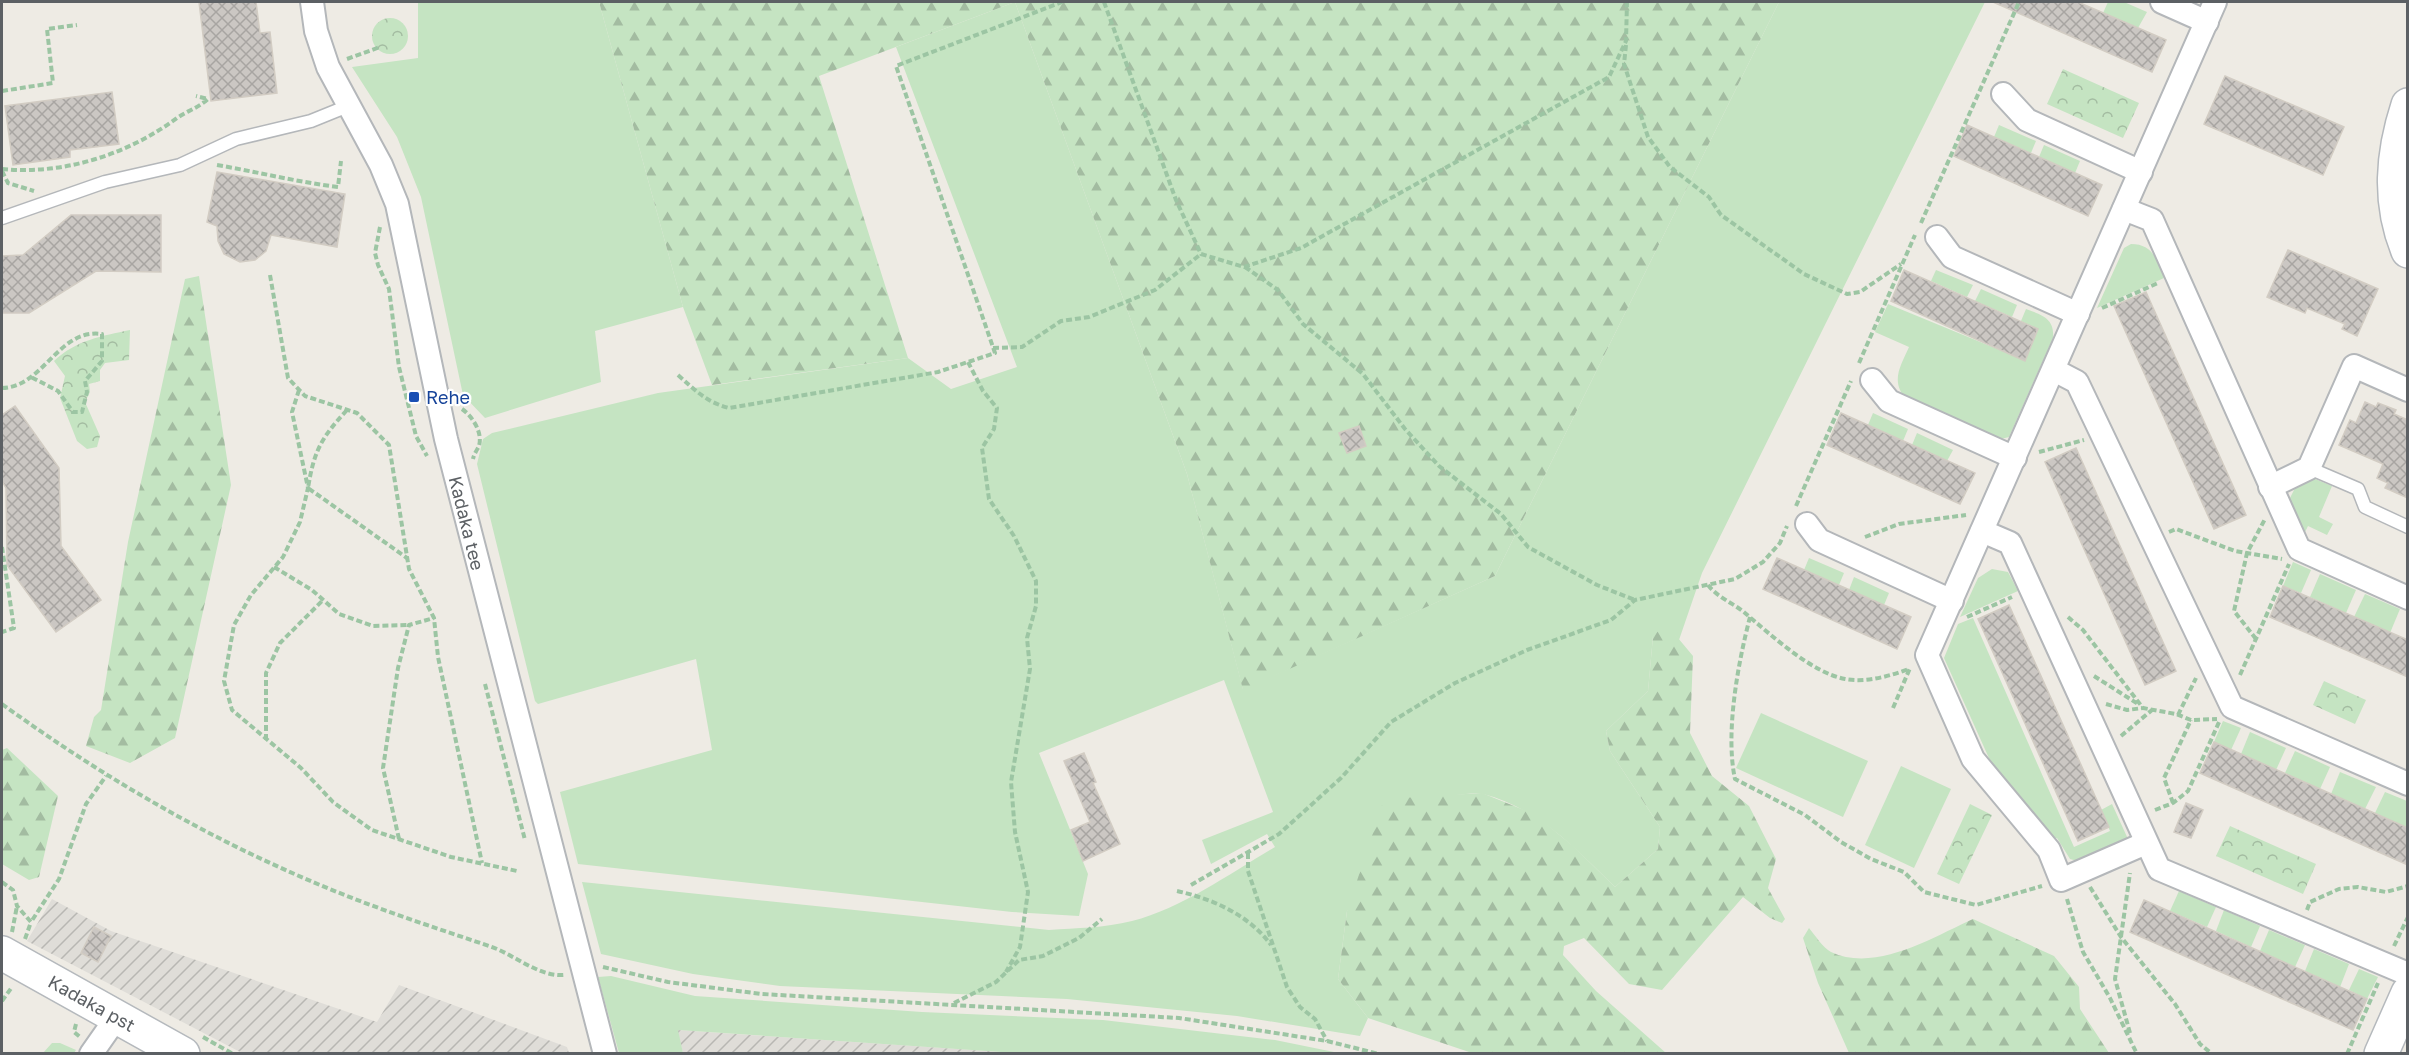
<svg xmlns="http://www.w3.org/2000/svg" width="2409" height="1055" font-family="'Golos Text',sans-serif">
  <defs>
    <pattern id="industrial-furrows" width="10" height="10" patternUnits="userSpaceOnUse" patternTransform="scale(1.5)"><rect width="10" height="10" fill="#dfddd8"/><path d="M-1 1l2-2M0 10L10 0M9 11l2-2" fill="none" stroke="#b8b7b3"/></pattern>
    <pattern id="forest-firs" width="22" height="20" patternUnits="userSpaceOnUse" patternTransform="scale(1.5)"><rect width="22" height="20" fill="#c5e4c2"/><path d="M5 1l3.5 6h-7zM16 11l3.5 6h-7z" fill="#a3bca1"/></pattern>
    <pattern id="park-crowns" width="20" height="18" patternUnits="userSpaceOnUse" patternTransform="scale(1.5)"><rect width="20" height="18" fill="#c5e4c2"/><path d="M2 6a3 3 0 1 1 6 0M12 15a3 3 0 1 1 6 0" fill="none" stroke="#a3bca1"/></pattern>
    <pattern id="building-cross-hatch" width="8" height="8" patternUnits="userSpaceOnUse" patternTransform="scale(1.5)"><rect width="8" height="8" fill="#cbc7c3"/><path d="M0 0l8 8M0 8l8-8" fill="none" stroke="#a8a5a2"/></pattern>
  </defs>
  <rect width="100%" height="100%" fill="#eeebe4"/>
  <g fill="url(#industrial-furrows)">
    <polygon points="52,899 111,931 377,1022 399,985 567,1047 569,1053 242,1053 27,941"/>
    <polygon points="677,1030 1016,1053 683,1053"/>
  </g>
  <g fill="#c5e4c2">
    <polygon points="418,2 599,2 683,307 595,331 601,382 485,418 463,395 421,197 397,137 352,67 418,58"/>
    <path d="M1015,2L1187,474L1243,689L1495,576L1779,2H1985L1702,573L1679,640L1672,632L1653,636L1648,691L1606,731L1610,751L1660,827L1658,849L1615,887C1576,849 1538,808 1483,794C1475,792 1464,795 1456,795L1347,911L1338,979L1368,1018L1360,1036L1237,1016L1067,999L780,986L693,974L601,954L582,882L1049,930C1077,928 1104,928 1132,921C1183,908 1230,873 1275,847L1267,834L1211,864L1202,840L1273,812L1224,680L1039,753L1088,874L1079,916L1012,912L578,864L560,792L712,750L696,659L538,704L535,701L477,464L483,439L492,433L658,393L908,358L951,389L1017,367L896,47Z"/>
    <polygon points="2108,2 2124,2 2147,12 2138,28 2103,13"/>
    <polygon points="1999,125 2036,141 2031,153 1994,137"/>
    <polygon points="2044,145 2080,161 2075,173 2039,157"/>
    <path d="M2131,244C2153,244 2157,260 2164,278L2097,308L2124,248Z"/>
    <polygon points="1936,270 1973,285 1967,297 1931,281"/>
    <polygon points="1981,289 2017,305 2012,317 1975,301"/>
    <path d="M1888,304L2024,360L2038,330L2021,321L2026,309C2041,315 2055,318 2053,338L2009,437L1997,440L1907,400C1890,382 1900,367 1909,347L1875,332Z"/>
    <polygon points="1873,413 1908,429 1903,441 1868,425"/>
    <polygon points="1917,433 1953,450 1947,461 1912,445"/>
    <polygon points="2315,479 2332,486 2319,517 2333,524 2327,535 2308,526 2302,538 2289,500 2297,484"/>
    <polygon points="1809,558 1844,573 1839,585 1804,570"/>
    <polygon points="2293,562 2311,570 2301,593 2283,586"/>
    <polygon points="1992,569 2008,572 2018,591 1960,617 1978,578"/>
    <polygon points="2320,574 2356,590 2346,613 2310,597"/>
    <polygon points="1854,577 1889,593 1884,605 1849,590"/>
    <polygon points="2365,594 2400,609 2390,633 2354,617"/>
    <polygon points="1973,618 2074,847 2110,831 2101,810 2112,804 2128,839 2122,847 2085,863 2070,859 2057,838 2048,841 1997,776 1944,658 1958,624"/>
    <polygon points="1761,713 1868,761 1843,817 1736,768"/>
    <polygon points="2223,721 2241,728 2231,750 2214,742"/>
    <polygon points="2250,732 2286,748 2276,770 2241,754"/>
    <polygon points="2295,751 2330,767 2320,789 2285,773"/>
    <polygon points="1901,766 1951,789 1914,868 1865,845"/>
    <polygon points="2340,772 2376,787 2365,809 2331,794"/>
    <polygon points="2385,792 2407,801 2407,828 2375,813"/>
    <polygon points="2179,891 2216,907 2207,927 2170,911"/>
    <polygon points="2224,910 2260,926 2251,947 2216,931"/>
    <polygon points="2269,930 2305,945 2295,967 2260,951"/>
    <polygon points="2314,949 2349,964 2340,987 2305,971"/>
    <polygon points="2359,969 2378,977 2367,999 2349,990"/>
    <polygon points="611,976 695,996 922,1012 1103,1020 1275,1040 1339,1053 1016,1053 678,1030 683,1053 619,1053 598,977"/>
    <polygon points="52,1043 60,1043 76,1050 74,1053 43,1053"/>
  </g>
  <g fill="url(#forest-firs)">
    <polygon points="599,2 1779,2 1495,576 1243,690 1187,474 1015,2 819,76 908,358 712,385 683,307"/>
    <polygon points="199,276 231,485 175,738 130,763 86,746 94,717 101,710 128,542 185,279"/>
    <polygon points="1660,629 1673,632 1693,656 1690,733 1712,776 1749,806 1776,859 1768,888 1785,919 1782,923 1770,918 1743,897 1662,990 1629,984 1584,938 1564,946 1563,955 1596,991 1666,1053 1472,1053 1368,1018 1338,979 1347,911 1384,799 1482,793 1534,814 1573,846 1615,887 1658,849 1660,827 1610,751 1606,731 1648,691 1653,636"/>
    <polygon points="7,748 58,796 39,877 29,880 2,864 2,750"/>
    <path d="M1973,919L2054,956L2079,987L2080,1009L2109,1053H1849L1818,983L1803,938L1809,928C1815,935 1823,948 1831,952C1876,973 1933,937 1973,919Z"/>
  </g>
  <g fill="url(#park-crowns)">
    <circle cx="390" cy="36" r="18"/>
    <polygon points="2063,69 2139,103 2123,138 2047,104"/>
    <path d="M130,330L129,360L105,363L100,370V381L89,384L90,392L85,402L100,436L97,447L87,449L77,441L60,398L65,376L54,361C76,340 102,336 130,330Z"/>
    <polygon points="2324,681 2366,700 2355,724 2313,705"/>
    <polygon points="1970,804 1992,815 1959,884 1937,874"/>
    <polygon points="2230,826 2316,864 2303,894 2216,856"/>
  </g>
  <g fill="url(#building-cross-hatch)" stroke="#d2ccc3" stroke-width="1.5">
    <polygon points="199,2 256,2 260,33 270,32 277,93 211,101"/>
    <polygon points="1993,2 2078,2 2166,40 2152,72"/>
    <polygon points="2225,76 2344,127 2323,175 2204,124"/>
    <polygon points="112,92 119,144 70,150 70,157 13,165 5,106"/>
    <polygon points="1967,125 2102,185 2088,216 1954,156"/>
    <polygon points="217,172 345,194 337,247 271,235 266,251 255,260 240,262 224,254 218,241 217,226 207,222"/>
    <polygon points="71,215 161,215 161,272 96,271 29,313 2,313 2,256 23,255"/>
    <polygon points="2288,250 2378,289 2357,336 2342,329 2345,324 2307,308 2305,313 2267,297"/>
    <polygon points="1904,270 2038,329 2025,361 1891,301"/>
    <polygon points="2146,292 2246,515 2214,529 2114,306"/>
    <polygon points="2365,402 2376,407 2378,403 2396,410 2394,414 2408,420 2408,498 2385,488 2388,483 2377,478 2383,464 2339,445 2350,420 2356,423"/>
    <polygon points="15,406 59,468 61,546 101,600 56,632 7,565 6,488 2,481 2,415"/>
    <polygon points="1841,413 1975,473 1960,504 1827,445"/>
    <polygon points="1359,426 1366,446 1347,453 1339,433"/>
    <polygon points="2076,448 2176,671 2145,685 2045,462"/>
    <polygon points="1777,558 1911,617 1897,649 1763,589"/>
    <polygon points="2283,586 2408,640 2408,677 2270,617"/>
    <polygon points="2009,605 2109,827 2078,841 1978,619"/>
    <polygon points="2214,742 2408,828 2408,865 2200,773"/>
    <polygon points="1084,753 1096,782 1093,783 1120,844 1083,861 1071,830 1090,822 1064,761"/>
    <polygon points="2186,803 2203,810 2191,838 2174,832"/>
    <polygon points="2144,900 2367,999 2353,1030 2130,932"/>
    <polygon points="94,927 111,936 98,962 81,953"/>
  </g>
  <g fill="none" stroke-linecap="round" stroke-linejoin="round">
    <defs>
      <g id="lane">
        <polyline points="2,218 105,182 180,165 236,139 311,121 348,106"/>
        <polyline points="2309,468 2358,489 2365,507 2408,527"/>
      </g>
      <g id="street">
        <polyline points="312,2 316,31 328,67 381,165 397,204 446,439 605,1054"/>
        <polyline points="2162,2 2207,22"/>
        <polyline points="2003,94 2027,120 2141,172"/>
        <polyline points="2124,209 2152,220 2299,549 2408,598"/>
        <polyline points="1937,237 1952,257 2078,314"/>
        <polyline points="2054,370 2077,382 2232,707 2408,784"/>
        <polyline points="1872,380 1889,401 2015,458"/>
        <polyline points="2270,487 2309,468 2354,366 2408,390"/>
        <polyline points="1807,524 1819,540 1952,601"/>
        <polyline points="1982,531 2010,543 2159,869 2408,974"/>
        <polyline points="2146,843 2061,880 2049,850 1973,759 1927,655 2215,2"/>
        <polyline points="91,1054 117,1017"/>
      </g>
      <g id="secondary">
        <path d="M2408,105C2392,154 2388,202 2408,251"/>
        <polyline points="2,953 183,1054"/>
        <polyline points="2381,1054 2408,993"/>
      </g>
    </defs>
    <use href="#lane" stroke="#b4b7ba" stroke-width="15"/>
    <use href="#street" stroke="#b4b7ba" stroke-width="26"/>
    <use href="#secondary" stroke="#b5b9bd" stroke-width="36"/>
    <g stroke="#9cc5a3" stroke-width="4" stroke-dasharray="6 3" stroke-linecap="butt">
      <polyline points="1104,2 1176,200 1201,254 1244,267 1301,248 1609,77 1626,41 1627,2"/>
      <polyline points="1626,45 1624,64 1648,137 1670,167 1709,197 1721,215 1804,274 1847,294 1860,292 1901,264"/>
      <polyline points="347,59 380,47"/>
      <polyline points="2,91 53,83 47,29 77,25"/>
      <path d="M217,165C258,172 297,182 338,187L341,161"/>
      <path d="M2,169C63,175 127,155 177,118C187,111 198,108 208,99L196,96"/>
      <polyline points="2,171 8,183 34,191"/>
      <polyline points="1921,223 2019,2"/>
      <polyline points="380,227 375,253 378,265 389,289 399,367 416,436 427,456"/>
      <polyline points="1245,267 1278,290 1303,324 1363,374 1405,429 1439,466 1501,514 1528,547 1597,585 1635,600"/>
      <polyline points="270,275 288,378 305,396 357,413 389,445 409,569 434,618 438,657 482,863"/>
      <polyline points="2102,308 2158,283"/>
      <polyline points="993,348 1022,347 1061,321 1089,317 1155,290 1201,254"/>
      <polyline points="968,362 983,391 997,408 994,429 982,448 989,499 1014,536 1036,581 1036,606 1027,638 1030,669 1011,782 1015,832 1028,892 1020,947 1006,972"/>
      <polyline points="1859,363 1915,235"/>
      <path d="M678,375C695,390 706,402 729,408L938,372L995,353L896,66L1062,2"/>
      <path d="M2,388C44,387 58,328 102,334V361L85,381L87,392L82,412H73L58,391L31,377"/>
      <polyline points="299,390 292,412 308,488 300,522 283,557 251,595 234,625 224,681 232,710 301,768 333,802 372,830 451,857 517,871"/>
      <path d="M462,409C472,416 483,432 479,446C477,450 474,454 473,459"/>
      <path d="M347,410C321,438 314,451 308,488L407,558"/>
      <polyline points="2039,452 2084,440"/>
      <polyline points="1796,506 1851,381"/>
      <polyline points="2169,532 2176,529 2235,551 2282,559"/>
      <polyline points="1865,537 1899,524 1966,515"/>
      <polyline points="2,547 14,628 2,632"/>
      <polyline points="274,567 312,590 339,614 373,626 409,625"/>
      <path d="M1708,585C1717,597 1733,603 1745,613C1771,635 1812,673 1845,679C1867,683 1889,676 1909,669"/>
      <path d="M1750,617C1738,663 1725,733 1735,779L1805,815L1841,842L1871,859L1904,872L1924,892L1976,905L2042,886"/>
      <polyline points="1967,617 2012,597"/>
      <polyline points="2068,617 2083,630 2143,708 2176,714 2191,720 2217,719"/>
      <polyline points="2256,639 2234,611 2247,553 2265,519"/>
      <polyline points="2240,675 2289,564"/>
      <polyline points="2094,676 2138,704"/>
      <polyline points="485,684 525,840"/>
      <path d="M2,704C100,775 202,835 313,882C371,907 430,926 489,946C514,954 538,977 564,975"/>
      <polyline points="2106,704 2127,710 2143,708"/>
      <polyline points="1893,708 1910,668"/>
      <polyline points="2178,715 2196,678"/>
      <polyline points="2121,736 2152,710"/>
      <polyline points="266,740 266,673 280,643 323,600"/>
      <polyline points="2173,803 2164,778 2191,720"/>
      <polyline points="2155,810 2173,803 2188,791 2220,720"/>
      <polyline points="399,839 383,768 398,668 409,625 434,618"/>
      <polyline points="1248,853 1248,871 1287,987 1300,1007 1315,1019 1327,1041"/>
      <polyline points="2,882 13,890 17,906 31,922 59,879 86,804 106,776"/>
      <polyline points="1191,885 1279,834 1341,778 1391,722 1455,683 1527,650 1611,620 1635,600 1735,579 1763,562 1780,543 1787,526"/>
      <polyline points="2090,887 2121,937 2175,1004 2200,1044 2212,1054"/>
      <path d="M1177,891C1213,899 1249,915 1271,945"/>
      <polyline points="2067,899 2083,952 2110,998 2137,1054"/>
      <polyline points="2307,910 2310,902 2339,889 2358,887 2386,892 2408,886"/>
      <polyline points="12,932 17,906"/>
      <polyline points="25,939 31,922"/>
      <polyline points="2394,946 2408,917"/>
      <polyline points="603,967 668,982 762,994 1179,1018 1327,1041 1379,1054"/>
      <polyline points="2,1001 12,987"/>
      <polyline points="954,1003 996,982 1019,960 1043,956 1079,938 1102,919"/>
      <polyline points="76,1024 74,1032 80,1037"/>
      <polyline points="2130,1033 2115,979 2130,873"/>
      <polyline points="203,1037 233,1054"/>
      <polyline points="2347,1054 2378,983"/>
    </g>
    <use href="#lane" stroke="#fff" stroke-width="12"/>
    <use href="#street" stroke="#fff" stroke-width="22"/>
    <use href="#secondary" stroke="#fff" stroke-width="33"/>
  </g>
  <rect fill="#1a4fb4" stroke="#fff" stroke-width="2" x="408" y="391" width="12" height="12" rx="3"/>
  <g text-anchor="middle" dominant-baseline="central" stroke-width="4.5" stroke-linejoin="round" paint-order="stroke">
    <g font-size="18" fill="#164399" stroke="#fff" text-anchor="start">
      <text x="426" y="397">Rehe</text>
    </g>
    <g font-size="18" fill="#5c6064" stroke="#fff">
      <text transform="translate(467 523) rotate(76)">Kadaka tee</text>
      <text transform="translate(92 1003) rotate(29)">Kadaka pst</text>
    </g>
  </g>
  <rect width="2409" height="1055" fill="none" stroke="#5c6064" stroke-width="6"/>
</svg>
